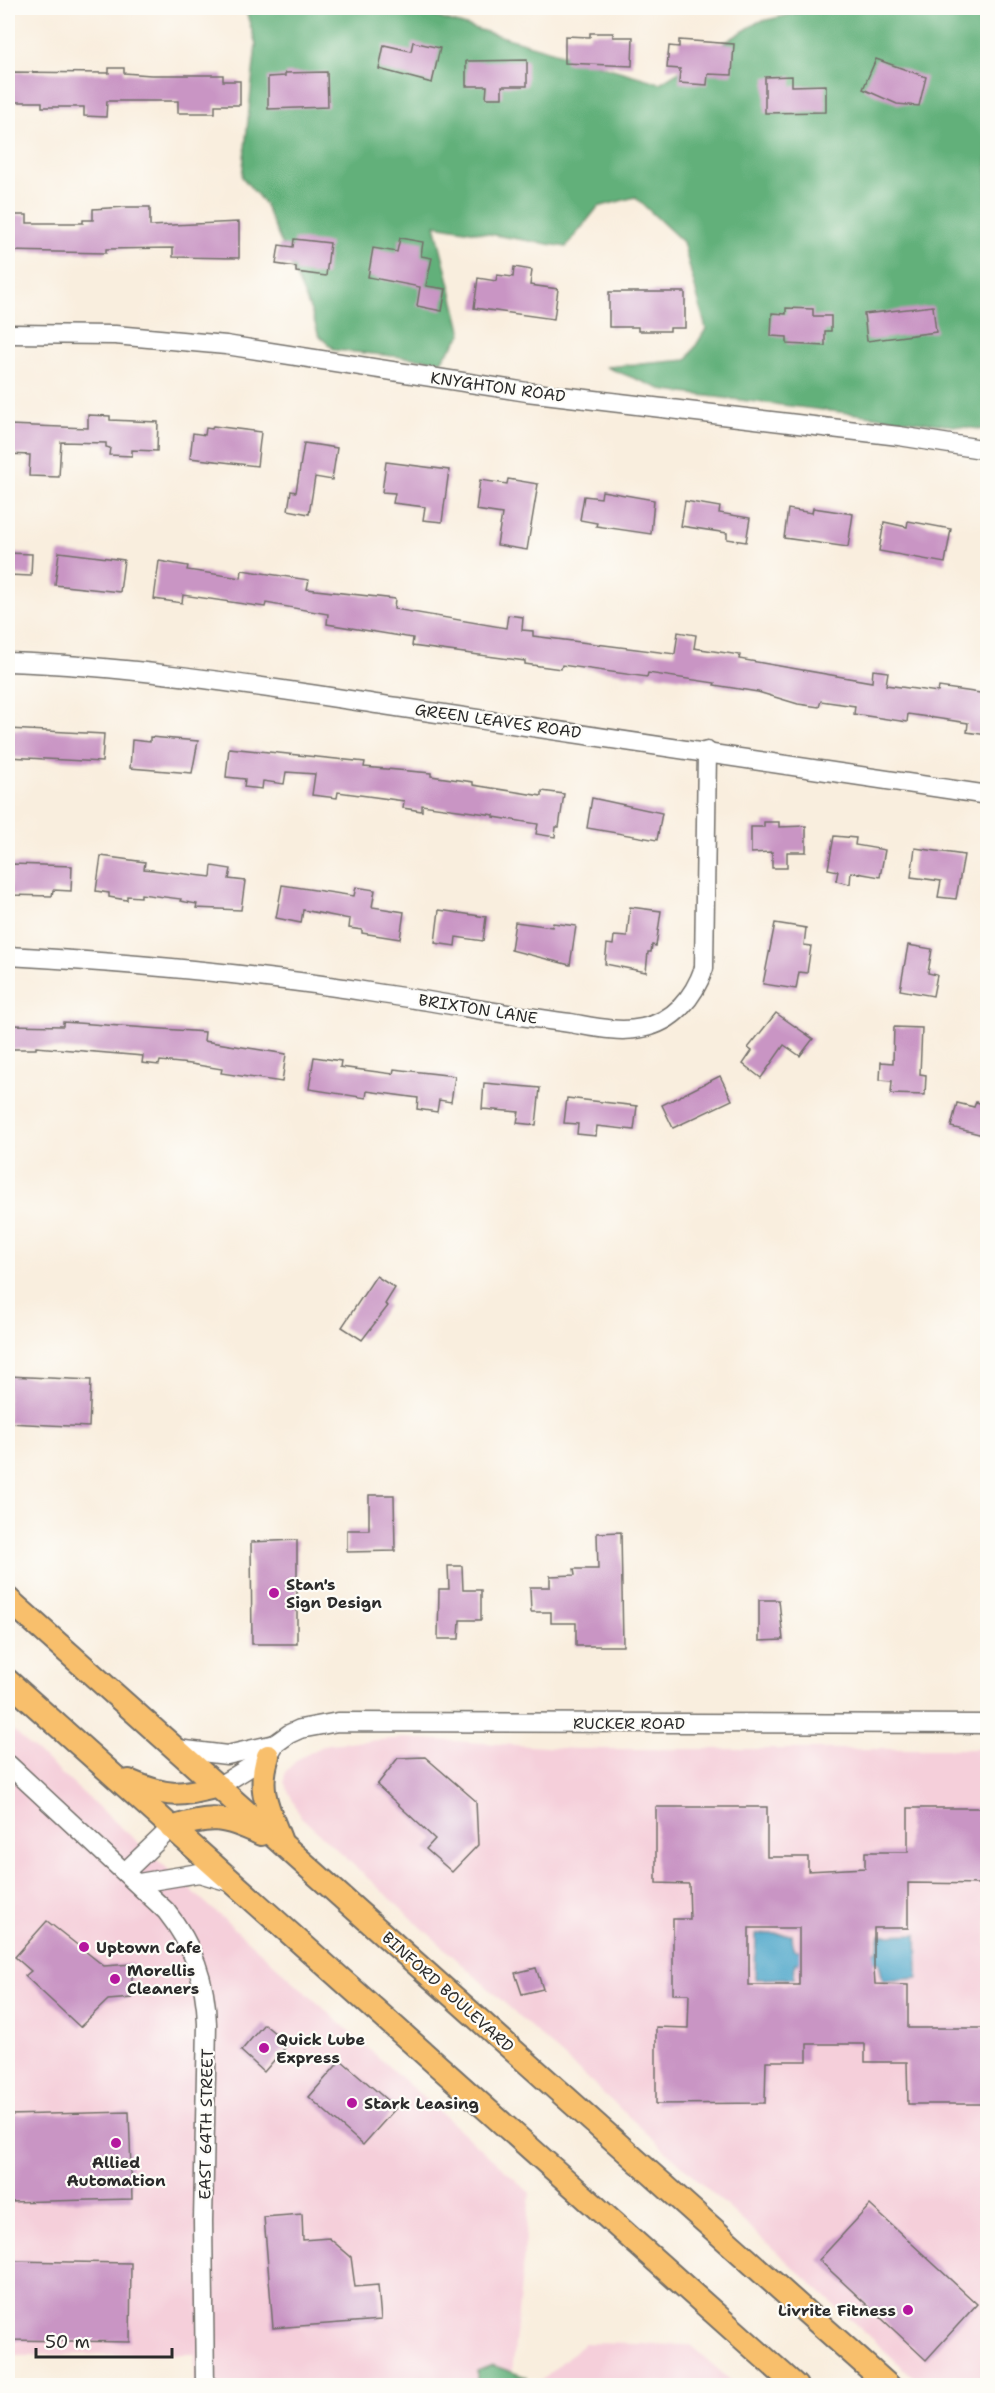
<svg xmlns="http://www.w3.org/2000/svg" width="995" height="2393" font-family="'Shantell Sans',sans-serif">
  <rect width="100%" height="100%" fill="#fdfcf7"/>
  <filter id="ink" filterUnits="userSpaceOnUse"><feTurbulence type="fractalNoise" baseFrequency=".0167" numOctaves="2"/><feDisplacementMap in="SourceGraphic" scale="12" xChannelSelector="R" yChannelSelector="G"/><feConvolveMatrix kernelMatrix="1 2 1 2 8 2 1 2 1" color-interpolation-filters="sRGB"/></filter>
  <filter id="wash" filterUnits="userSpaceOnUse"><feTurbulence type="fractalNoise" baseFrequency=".008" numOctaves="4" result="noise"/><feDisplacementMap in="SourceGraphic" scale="24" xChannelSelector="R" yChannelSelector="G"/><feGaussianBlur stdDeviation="1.35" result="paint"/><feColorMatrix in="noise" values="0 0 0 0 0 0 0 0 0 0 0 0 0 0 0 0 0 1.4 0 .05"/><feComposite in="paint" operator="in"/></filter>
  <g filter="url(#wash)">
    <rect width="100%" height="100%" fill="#f9eede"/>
    <g fill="#f5cfda">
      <polygon points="8,1726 530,2193 512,2374 491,2365 477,2371 477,2386 195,2386 195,2354 8,2355"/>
      <polygon points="406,1738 576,1749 987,1749 987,2382 984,2385 922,2385 300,1816 284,1782 285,1772 298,1759 327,1744"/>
      <polygon points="584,2343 690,2345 736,2385 536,2385"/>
    </g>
    <g fill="#62b07a" stroke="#466e52" stroke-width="1.5">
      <polygon points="245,8 405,8 660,83 758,22 819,8 950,8 966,12 987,10 987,430 666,391 606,367 687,360 706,329 683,242 635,197 598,207 566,247 435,225 462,334 441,361 335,350 319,336 311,311 264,203 242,177 256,44"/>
      <polygon points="492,2365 526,2377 526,2385 477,2385 477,2371"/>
    </g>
    <polygon fill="#4ba5c9" stroke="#3b687a" stroke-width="1.5" points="756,1934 792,1934 793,1949 796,1950 877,1951 880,1935 917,1934 918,1978 883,1981 879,1962 795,1963 794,1978 755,1979"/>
    <g id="blocks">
      <g fill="#c995c4" fill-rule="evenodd">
        <polygon points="590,33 613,33 613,37 633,37 632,66 565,63 565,36 590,37"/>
        <polygon points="679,40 734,44 732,75 708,74 707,85 679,83 680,69 667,68 669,46 679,47"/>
        <polygon points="413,42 440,48 432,83 379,69 384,45 411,51"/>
        <polygon points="876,59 926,77 919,106 897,104 863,89"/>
        <polygon points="527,60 527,86 502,86 502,98 486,98 487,86 466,86 466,61"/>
        <polygon points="109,68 124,68 124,73 151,75 223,75 223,81 240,81 240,105 215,105 215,113 178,113 178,101 107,101 106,117 84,116 84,107 42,107 42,102 8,102 8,72 109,73"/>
        <polygon points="327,72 328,107 268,109 268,77 285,76 285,73"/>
        <polygon points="792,76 792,86 826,85 826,112 765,113 765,77"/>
        <polygon points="126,207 150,207 150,226 239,222 239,258 173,257 173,248 106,249 106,253 8,251 8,227 11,227 11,215 27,215 27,223 83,223 83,220 93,220 93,209"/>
        <polygon points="400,238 423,242 421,256 432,258 426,286 446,289 442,311 417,306 420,287 368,277 373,248 397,252"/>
        <polygon points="294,239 330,243 326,276 296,272 296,267 276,264 279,245 293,247"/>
        <polygon points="514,267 532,270 530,285 558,289 554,319 474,308 478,278 496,281 497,275 513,277"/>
        <polygon points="609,292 685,292 685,328 670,328 670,331 638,331 638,327 609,327"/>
        <polygon points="933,306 936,332 867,341 864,314"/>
        <polygon points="786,308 813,309 813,316 831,316 831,331 825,331 825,346 787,344 787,337 771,336 772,313 786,314"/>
        <polygon points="88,415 110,416 110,420 158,422 157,451 132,450 132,456 109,455 110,448 106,447 106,443 61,442 59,477 29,476 30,455 8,454 8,425 88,428"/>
        <polygon points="213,426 261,432 257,466 190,458 193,433 205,435 206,428 212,429"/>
        <polygon points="304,443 337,448 332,480 315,477 309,514 288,510 291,491 296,492"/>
        <polygon points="386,462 449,470 442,522 423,520 425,507 393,503 395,493 382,492"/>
        <polygon points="508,479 538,484 527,550 497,545 502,514 476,510 480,480 507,484"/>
        <polygon points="602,491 654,500 651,534 596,526 597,523 580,520 584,496 601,498"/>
        <polygon points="685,501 720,507 719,513 750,518 746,542 727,539 727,533 681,526"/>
        <polygon points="813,508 853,514 848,547 784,538 788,509 812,513"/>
        <polygon points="908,521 951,529 945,563 879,551 884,522 907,527"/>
        <polygon points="59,552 124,560 120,592 55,585"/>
        <polygon points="8,553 32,554 31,576 8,575"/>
        <polygon points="159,561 188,566 187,570 241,578 242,570 309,580 307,589 395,599 394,609 506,628 508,615 523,617 522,630 533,631 533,636 675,654 678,632 696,635 694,648 740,655 739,659 872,682 873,670 888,672 886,685 938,692 939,687 987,694 987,735 967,732 968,723 908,714 907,722 854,714 855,706 821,701 819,707 798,704 758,692 714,685 715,683 648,673 647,677 562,665 561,669 525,664 525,661 412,646 413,638 327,624 328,614 266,603 265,607 183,595 182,603 154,599"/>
        <polygon points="8,729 104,734 102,762 8,757"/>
        <polygon points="150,737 198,741 192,773 130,768 132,740 150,742"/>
        <polygon points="229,748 365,762 364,767 431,773 431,776 473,782 473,785 542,796 542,791 564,794 559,827 556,827 555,837 536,834 538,824 494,817 494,815 422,805 422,811 403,808 404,801 338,792 337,798 312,795 315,774 286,772 284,784 263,781 262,789 244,787 245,779 226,777"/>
        <polygon points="592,798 662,813 657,840 587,828"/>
        <polygon points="764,822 779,822 779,827 806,826 806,852 787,852 787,868 772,868 772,852 751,853 751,827 764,827"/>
        <polygon points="834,836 856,838 855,845 885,850 880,877 851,872 850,884 836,881 838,871 828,869"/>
        <polygon points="915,848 964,855 956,899 938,897 941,881 911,877"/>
        <polygon points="101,856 145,862 144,869 211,877 212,866 231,869 229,879 245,881 241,910 196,908 197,904 180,901 181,899 141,894 141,897 127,896 127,900 109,897 109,893 96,891"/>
        <polygon points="12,864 72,866 71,891 53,890 52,896 10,895"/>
        <polygon points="282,885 354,896 356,887 375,890 372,907 404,912 400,939 362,933 362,930 349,928 350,919 303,910 301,923 276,918"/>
        <polygon points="630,907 661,911 656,946 652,945 651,952 648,952 646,972 605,964 607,944 613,945 614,936 627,937"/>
        <polygon points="439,910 486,917 483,941 456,937 455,946 435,943"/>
        <polygon points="515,922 552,927 553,923 576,926 570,965 511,950"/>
        <polygon points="775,923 806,928 804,945 811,946 807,973 799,972 796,989 763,984"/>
        <polygon points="908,945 932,949 928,973 937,975 933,996 900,990"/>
        <polygon points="776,1013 813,1039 800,1056 784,1045 761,1078 743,1064 752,1051 748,1048"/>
        <polygon points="63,1022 205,1032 204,1041 286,1054 282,1082 221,1073 222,1069 191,1064 160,1061 159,1065 142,1063 143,1056 36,1047 36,1049 8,1049 8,1025 63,1026"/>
        <polygon points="894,1027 922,1028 920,1074 926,1075 925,1095 891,1094 892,1081 880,1080 881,1062 893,1063"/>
        <polygon points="314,1057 341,1061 340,1067 393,1074 394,1069 455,1076 451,1102 439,1100 437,1112 417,1109 418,1098 367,1091 366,1098 309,1089"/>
        <polygon points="720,1076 732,1100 673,1128 662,1105"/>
        <polygon points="484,1083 540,1088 536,1125 517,1123 519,1112 482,1109"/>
        <polygon points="567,1098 637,1106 634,1130 597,1126 596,1136 577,1134 578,1124 564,1123"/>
        <polygon points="976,1102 987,1105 987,1136 951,1127 957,1103 974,1107"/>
        <polygon points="376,1276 395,1288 385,1304 388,1306 362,1340 342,1327"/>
        <polygon points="8,1376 91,1380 89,1427 8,1423"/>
        <polygon points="369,1495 394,1495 395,1551 347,1552 347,1530 369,1530"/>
        <polygon points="621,1532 623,1646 576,1646 576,1623 551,1623 551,1612 531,1612 530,1587 550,1587 550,1576 575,1575 574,1569 598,1569 597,1533"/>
        <polygon points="297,1540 297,1644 252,1644 251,1542"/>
        <polygon points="448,1566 462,1566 463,1590 481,1590 481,1620 460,1620 459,1639 438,1639 439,1589 449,1589"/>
        <polygon points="759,1600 779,1600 783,1640 759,1641"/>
        <polygon points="425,1757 476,1801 478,1845 452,1872 426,1849 435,1839 377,1785 398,1758"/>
        <path d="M656,1807H767V1857H808V1871L865,1868V1852H908V1808H987V1884L908,1883V1928H874V1969L875,1984L908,1985V2028H987V2104H908L907,2062H865V2044H807V2061H766L765,2103L656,2104V2027L688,2028L689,1994H673V1919H690L689,1884L656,1883ZM749,1928H799V1985H749Z"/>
        <polygon points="47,1921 104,1966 132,1964 132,1998 108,2000 80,2027 25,1976 31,1971 15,1957"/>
        <polygon points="536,1968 543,1989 522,1994 515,1973"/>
        <polygon points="264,2024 288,2044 264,2072 241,2051"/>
        <polygon points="341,2060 396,2108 363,2145 309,2097"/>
        <polygon points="129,2112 132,2199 8,2202 8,2115"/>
        <polygon points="870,2205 977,2304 926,2360 819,2260"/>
        <polygon points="302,2214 303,2240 329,2238 351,2257 355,2287 378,2285 381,2320 273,2328 264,2217"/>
        <polygon points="8,2261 131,2263 130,2342 8,2340"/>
      </g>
    </g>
  </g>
  <g filter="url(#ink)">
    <use href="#blocks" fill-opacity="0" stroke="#736f6a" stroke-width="1.5"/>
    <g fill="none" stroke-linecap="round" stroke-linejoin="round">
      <defs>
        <g id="minor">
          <polyline points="8,334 115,335 226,345 527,392 899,436 988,450"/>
          <path d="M8,662C138,666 268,688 397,707C594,735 791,764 988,795"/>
          <path d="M8,956C133,963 258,974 382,994C445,1003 507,1015 570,1023C594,1027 619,1033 642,1028C674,1022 694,997 704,968L707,751"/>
          <polyline points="177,1749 227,1755 275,1744"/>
          <path d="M8,1764L166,1911C193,1945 206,1980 207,2024L203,2221L205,2386"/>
          <polyline points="219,1786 268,1756 275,1744 289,1734 300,1729 338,1722 988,1724"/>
          <polyline points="126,1871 171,1828"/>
          <polyline points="139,1883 199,1873 230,1882"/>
        </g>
        <g id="major">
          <polyline points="8,1599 889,2386"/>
          <polyline points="8,1681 796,2386"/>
          <path d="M268,1756C257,1790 268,1808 280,1839"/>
          <path d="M129,1781C169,1798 177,1796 219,1786"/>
          <path d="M171,1828C212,1815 223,1816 261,1834"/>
        </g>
      </defs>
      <use href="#minor" stroke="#736f6a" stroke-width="21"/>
      <use href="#major" stroke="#736f6a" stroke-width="26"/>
      <use href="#minor" stroke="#fff" stroke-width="18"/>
      <use href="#major" stroke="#f8bf6c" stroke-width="22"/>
    </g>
  </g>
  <g fill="#b5179e" stroke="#fdfcf7" stroke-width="2">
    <circle cx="274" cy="1593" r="6"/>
    <circle cx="84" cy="1947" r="6"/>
    <circle cx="115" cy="1979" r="6"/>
    <circle cx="264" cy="2048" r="6"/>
    <circle cx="352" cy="2103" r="6"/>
    <circle cx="116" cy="2143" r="6"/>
    <circle cx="908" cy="2310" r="6"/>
  </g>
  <g text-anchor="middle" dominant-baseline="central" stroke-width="4.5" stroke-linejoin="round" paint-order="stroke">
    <g font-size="16" fill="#2b2b2b" stroke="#fdfcf7">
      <text transform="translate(498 387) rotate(8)">KNYGHTON ROAD</text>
      <text transform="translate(498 721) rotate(8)">GREEN LEAVES ROAD</text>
      <text transform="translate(478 1009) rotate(9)">BRIXTON LANE</text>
      <text x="629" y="1723">RUCKER ROAD</text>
      <text transform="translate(448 1992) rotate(42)">BINFORD BOULEVARD</text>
      <text transform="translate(206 2124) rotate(-89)">EAST 64TH STREET</text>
    </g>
    <g font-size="16" font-weight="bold" fill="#2b2b2b" stroke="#fdfcf7" text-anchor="start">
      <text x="286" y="1584">Stan's<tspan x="286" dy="18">Sign Design</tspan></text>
      <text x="96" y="1947">Uptown Cafe</text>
      <text x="127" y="1970">Morellis<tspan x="127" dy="18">Cleaners</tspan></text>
      <text x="276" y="2039">Quick Lube<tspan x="276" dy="18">Express</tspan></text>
      <text x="364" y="2103">Stark Leasing</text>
      <text x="116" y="2162" text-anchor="middle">Allied<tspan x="116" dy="18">Automation</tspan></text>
      <text x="896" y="2310" text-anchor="end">Livrite Fitness</text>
    </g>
  </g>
  <rect width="995" height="2393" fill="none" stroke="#fdfcf7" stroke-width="30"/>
  <path d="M36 2348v9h136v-9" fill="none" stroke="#2b2b2b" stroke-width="3"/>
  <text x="45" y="2348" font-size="18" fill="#2b2b2b" stroke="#fdfcf7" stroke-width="4.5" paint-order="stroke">50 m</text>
</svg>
